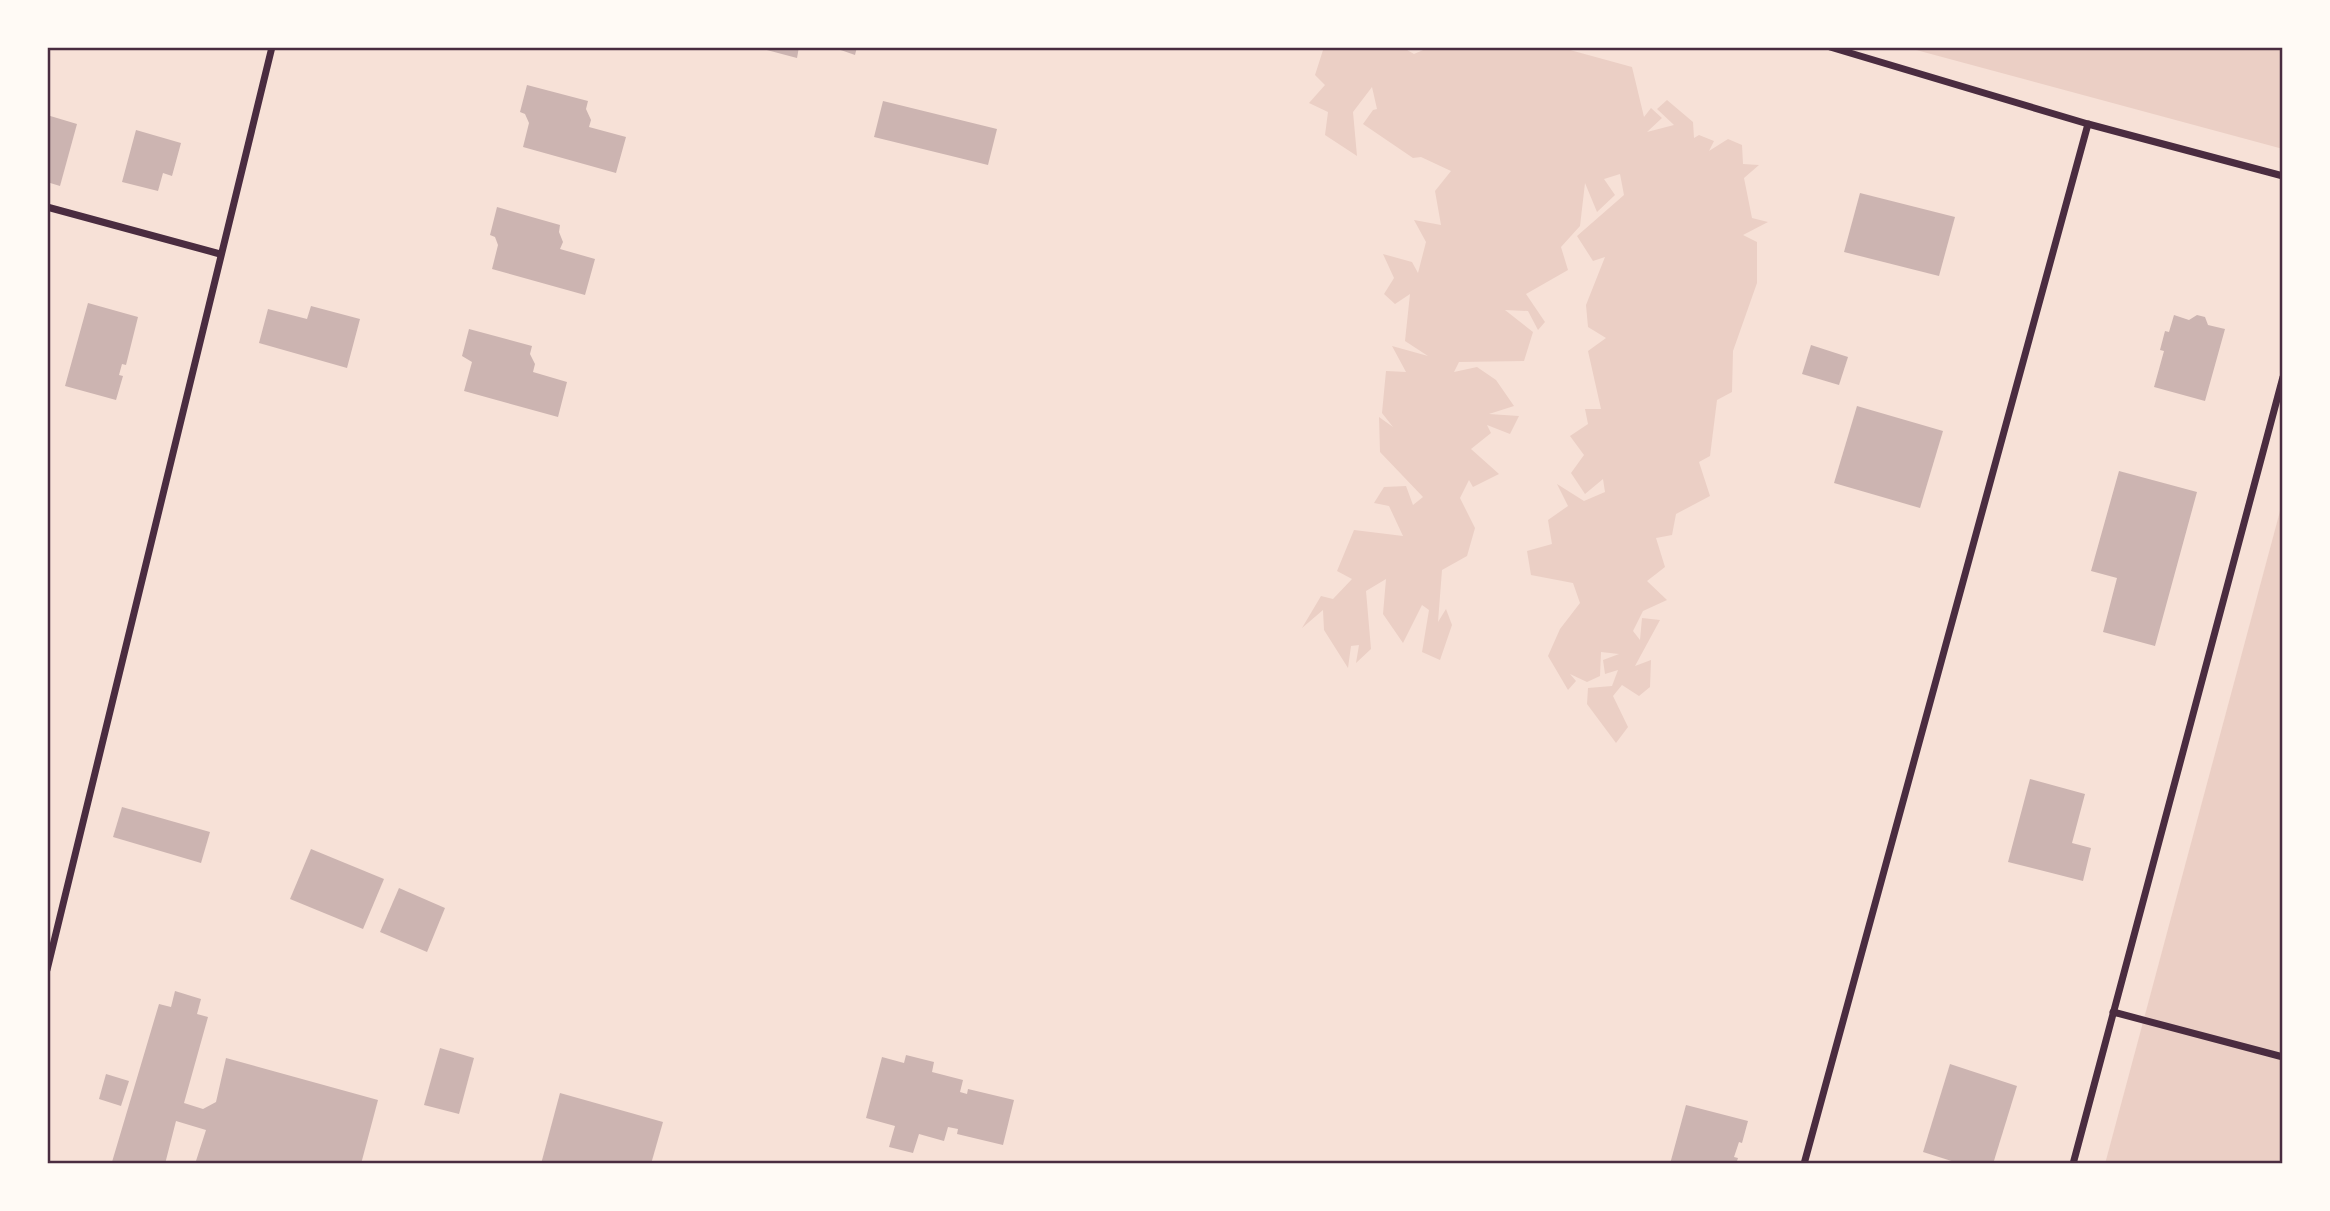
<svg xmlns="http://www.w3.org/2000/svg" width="2330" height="1211" font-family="'Public Sans',sans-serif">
<rect width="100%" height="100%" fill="#f7e1d7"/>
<g fill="#ebcfc5">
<polygon points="1324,47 1402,47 1414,54 1430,47 1559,47 1632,67 1644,117 1651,108 1662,118 1647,132 1674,125 1657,109 1667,100 1693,122 1694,138 1699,135 1714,141 1709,151 1728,139 1742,145 1743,164 1759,165 1744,178 1752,218 1768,222 1743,235 1757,242 1757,283 1733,351 1732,392 1717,400 1710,456 1699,462 1710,496 1676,514 1672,535 1656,538 1665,567 1647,581 1667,600 1643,611 1633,631 1640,640 1642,618 1660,620 1635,666 1651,660 1650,687 1639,696 1622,685 1613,696 1628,727 1616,743 1587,704 1588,688 1612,686 1618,670 1605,674 1603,660 1619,654 1601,652 1600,676 1587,682 1570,674 1576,681 1568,690 1548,656 1560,629 1580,603 1573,583 1531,575 1527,551 1552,544 1548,520 1568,506 1557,484 1584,501 1605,492 1603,479 1585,494 1571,473 1584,455 1570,436 1588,424 1585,409 1601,409 1588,351 1606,338 1588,327 1586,305 1605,257 1593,261 1577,236 1624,195 1620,174 1604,179 1615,195 1597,212 1585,183 1580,226 1561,247 1568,270 1526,294 1545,322 1538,330 1528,311 1505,310 1533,332 1524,361 1459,362 1454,372 1477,367 1496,380 1514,406 1489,414 1519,416 1510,434 1487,425 1491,433 1471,449 1499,474 1473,487 1469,480 1460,498 1475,528 1467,556 1442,570 1438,622 1446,609 1452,625 1440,660 1422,652 1429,610 1422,605 1403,643 1383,614 1386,579 1366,591 1371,649 1356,663 1359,645 1351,646 1348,668 1324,630 1323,610 1302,628 1321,596 1333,599 1352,579 1337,571 1354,530 1403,536 1389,506 1374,503 1384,487 1406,486 1413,505 1423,497 1380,452 1379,417 1393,427 1382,413 1386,371 1406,372 1392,346 1428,356 1405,341 1410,294 1395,304 1384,294 1394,278 1383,254 1412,262 1418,273 1426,242 1414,220 1441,225 1435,191 1451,171 1421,157 1413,158 1363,124 1373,110 1377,109 1372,87 1353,112 1357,156 1325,135 1328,112 1309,103 1325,85 1315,75"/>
<polygon points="1905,47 2283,47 2283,149"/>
<polygon points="2283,500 2283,1164 2105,1164"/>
</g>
<g fill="#ccb4b1">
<polygon points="755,47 799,47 797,58"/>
<polygon points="832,47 857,47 855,55"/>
<polygon points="527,85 588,101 586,109 591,120 589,127 626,137 616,173 523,147 529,123 525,114 520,112"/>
<polygon points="883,101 997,129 988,165 874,137"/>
<polygon points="47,115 77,124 60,186 47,182"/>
<polygon points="136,130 181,143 172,176 163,173 158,191 122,182"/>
<polygon points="1860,193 1955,217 1939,276 1844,252"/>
<polygon points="497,207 560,225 559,232 563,242 560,249 595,259 585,295 492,269 498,245 495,237 490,235"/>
<polygon points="88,303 138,317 126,365 122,364 119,375 123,376 116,400 65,386"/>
<polygon points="311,306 360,319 347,368 259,343 268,309 307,319"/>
<polygon points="2174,315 2189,320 2197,315 2205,317 2208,325 2225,329 2205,401 2154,387 2164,351 2160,350 2165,331 2169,332"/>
<polygon points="469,329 532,346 530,354 535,364 533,372 567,382 558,417 464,391 472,362 462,356"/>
<polygon points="1811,345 1848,357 1839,385 1802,374"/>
<polygon points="1857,406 1943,431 1920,508 1834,483"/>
<polygon points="2119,471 2197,492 2155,646 2103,632 2117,578 2091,571"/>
<polygon points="2030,779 2085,794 2072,843 2091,848 2083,881 2008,862"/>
<polygon points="122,807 210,832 201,863 113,837"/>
<polygon points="311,849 384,879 363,929 290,899"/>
<polygon points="399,888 445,908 427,952 380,932"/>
<polygon points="175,991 201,999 197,1014 208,1017 184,1103 203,1109 216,1102 226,1058 378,1100 361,1164 195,1164 206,1130 176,1121 165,1164 112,1162 159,1004 171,1007"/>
<polygon points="440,1048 474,1058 459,1114 424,1105"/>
<polygon points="906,1055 934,1062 932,1072 963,1080 960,1092 967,1094 968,1089 1014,1100 1003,1145 957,1134 958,1129 948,1127 944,1141 919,1134 913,1153 889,1147 895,1126 866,1118 882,1057 904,1063"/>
<polygon points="1950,1064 2017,1086 1993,1164 1961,1164 1923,1152"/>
<polygon points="106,1074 129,1081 121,1106 99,1099"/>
<polygon points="560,1093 663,1122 651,1164 541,1164"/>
<polygon points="1686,1105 1748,1121 1742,1143 1739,1142 1734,1157 1738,1158 1736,1164 1670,1164"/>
</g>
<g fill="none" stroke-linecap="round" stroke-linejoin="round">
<g stroke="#4a2c40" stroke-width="7">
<polyline points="1830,47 2088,124 2283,176"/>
<polyline points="47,207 220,254"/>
<polyline points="47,970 272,47"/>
<polyline points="2113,1012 2283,1057"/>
<polyline points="1804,1164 2088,124"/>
<polyline points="2073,1164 2283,377"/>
</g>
</g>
<rect width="2330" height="1211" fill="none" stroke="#fffaf5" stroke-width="98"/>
<rect x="49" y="49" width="2232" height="1113" fill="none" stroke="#4a2c40" stroke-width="2.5"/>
</svg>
